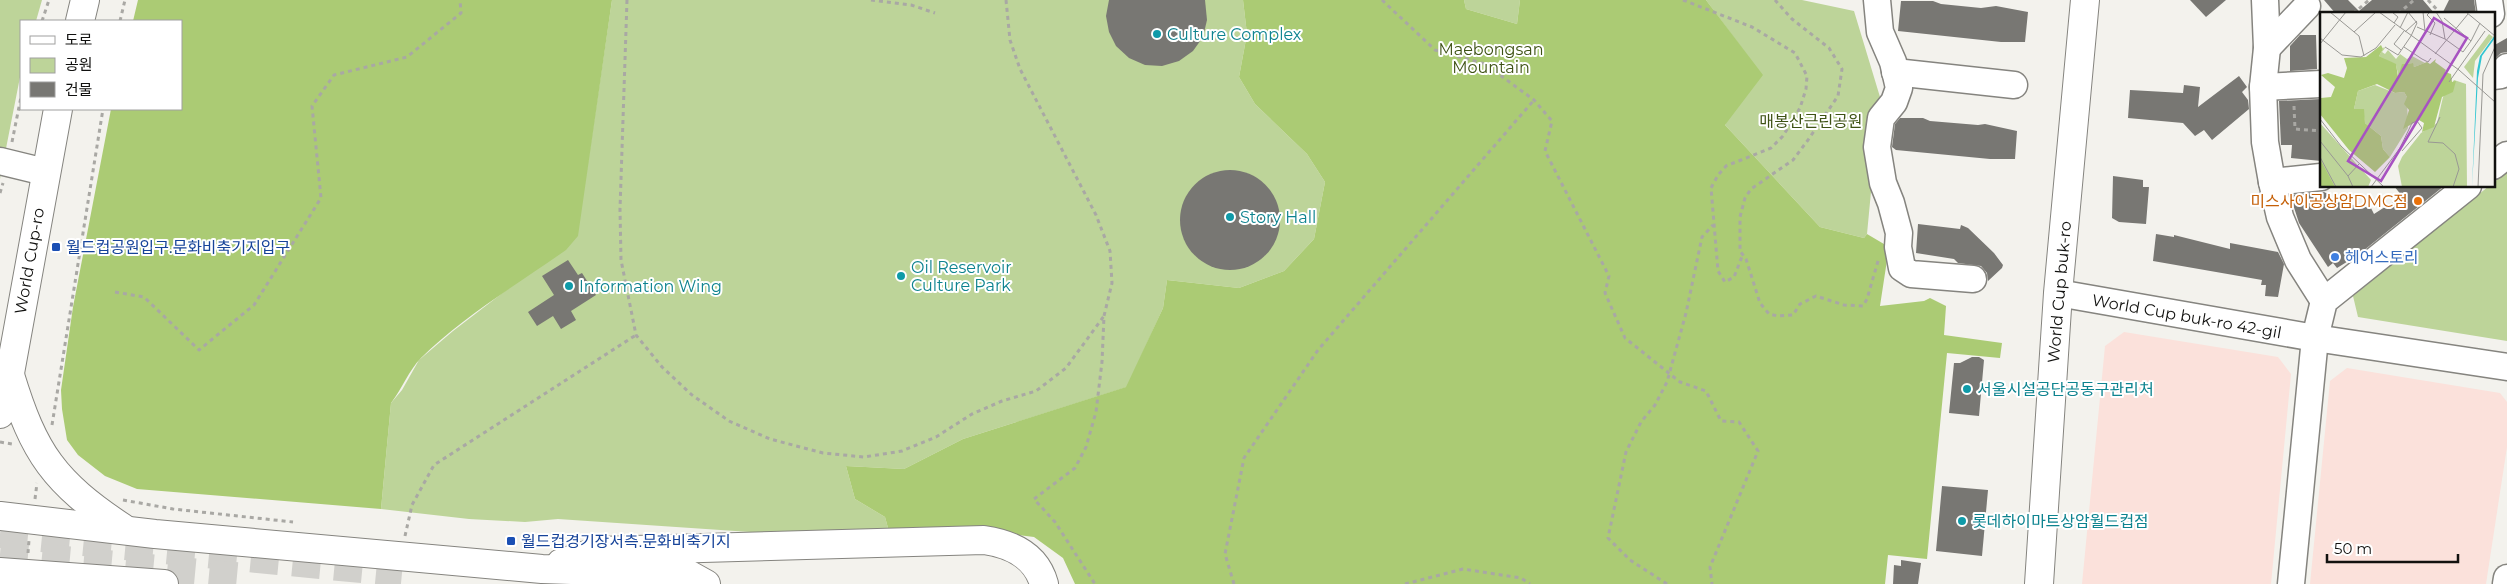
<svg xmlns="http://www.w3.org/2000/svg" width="2507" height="584" font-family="Montserrat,'Noto Sans KR',sans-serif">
<rect width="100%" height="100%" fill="#f3f2ed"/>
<g fill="#fbe1db">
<polygon points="2124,332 2278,357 2291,374 2271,584 2082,584 2105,346"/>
<polygon points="2347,368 2500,393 2507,402 2507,447 2486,584 2310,584 2330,381"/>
</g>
<g fill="#bdd499">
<polygon points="0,0 42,0 36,21 21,21 21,72 0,179"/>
<polygon points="612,0 1243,0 1247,34 1239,77 1255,104 1307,154 1325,182 1314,239 1284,271 1239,288 1167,280 1163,308 1127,387 963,439 904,469 846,466 855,499 885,517 891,539 750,543 750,532 558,519 525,522 469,519 381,509 391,403 402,390 419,360 453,331 577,236"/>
<polygon points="1464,0 1520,0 1517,24 1466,9"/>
<polygon points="1706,0 1802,0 1854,11 1880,97 1867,234 1864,238 1820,227 1725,125 1753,63"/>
<polygon points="2507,172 2507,341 2358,317 2353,296 2489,186 2493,186 2493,183"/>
</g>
<g fill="#abcb74">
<path d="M138 0H612L578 236 566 250C519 283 461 318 421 358 409 370 402 389 391 403L381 509 137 489 105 476 78 455 67 440 62 409 61 390 73 307 111 109H181V21H133Z"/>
<polygon points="1243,0 1464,0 1466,9 1517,24 1520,0 1706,0 1763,75 1725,125 1820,227 1864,238 1867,234 1889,247 1880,306 1924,301 1930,298 1946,306 1944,335 2002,343 2000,358 1947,353 1927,559 1888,555 1885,584 1075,584 1063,558 1034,537 1011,534 891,539 885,517 855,499 846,466 904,469 963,439 1126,387 1163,308 1167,280 1239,288 1284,271 1314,239 1325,182 1307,154 1255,104 1239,77 1247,34"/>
</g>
<g fill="#787773">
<polygon points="1109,0 1205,0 1207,20 1203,37 1193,51 1179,61 1162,66 1145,65 1129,58 1116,46 1109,32 1106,16"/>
<polygon points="2190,0 2226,0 2206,17"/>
<polygon points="2324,0 2348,0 2359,11 2372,0 2423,0 2435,14 2336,14"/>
<polygon points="2449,0 2474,0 2476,14 2442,14"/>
<polygon points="1901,1 1933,1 1941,4 1981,8 1996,6 2028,12 2025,42 2001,42 1898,31"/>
<polygon points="2300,35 2316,35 2317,69 2290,71 2290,46"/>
<polygon points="2507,38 2507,52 2501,53 2493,60 2493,46"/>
<polygon points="2239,76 2247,87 2242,92 2248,100 2249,109 2212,140 2204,130 2195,136 2183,123 2128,118 2130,90 2183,93 2184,85 2200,87 2198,107"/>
<polygon points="2321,99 2321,161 2291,158 2292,145 2281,145 2279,101"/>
<polygon points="1900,118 1923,118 1930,121 1978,125 1985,124 2017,131 2015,159 1990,159 1896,150 1892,147 1895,124"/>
<circle cx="1230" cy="220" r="50"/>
<polygon points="2113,176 2143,180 2143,187 2149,187 2146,224 2119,222 2112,218"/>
<polygon points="2394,186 2444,186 2358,255 2337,268 2333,263 2328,267 2299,223 2290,195 2324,192 2330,195 2331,201 2371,208 2374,214 2402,196"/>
<polygon points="1918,224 1960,229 1961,225 1968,228 1994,253 2003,265 2002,268 1988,281 1987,273 1981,266 1958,263 1954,259 1916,253"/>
<polygon points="2156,234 2174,237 2174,235 2230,249 2230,243 2278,252 2284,264 2278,297 2265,296 2266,285 2261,285 2262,280 2153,261"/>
<polygon points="568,260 578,275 582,273 596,295 571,311 576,320 561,329 553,316 537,326 528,312 554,295 542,276"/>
<polygon points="1972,357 1979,357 1984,360 1979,416 1949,413 1954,363 1960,363"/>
<polygon points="1942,486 1988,490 1982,556 1936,551"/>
<polygon points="1901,560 1921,563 1918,584 1893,584 1894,565 1901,566"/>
</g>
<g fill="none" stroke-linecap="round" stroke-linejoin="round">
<g stroke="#d1d0cc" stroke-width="28" stroke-dasharray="28 14" stroke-linecap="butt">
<polyline points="0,534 402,573"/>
<polyline points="0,554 245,577"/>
</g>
<g stroke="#85847f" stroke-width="29">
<g id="minor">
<polyline points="1877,0 1880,32 1893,62 1899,88 1894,102 1881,118 1877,147 1883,183 1891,203 1899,233 1898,247 1902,268 1911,274 1973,279"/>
<polyline points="2265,0 2267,48 2263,87 2265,142 2272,182 2280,217 2298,260 2324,301"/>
<polyline points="2489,0 2491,14"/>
<polyline points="2267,48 2307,6"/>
<polyline points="1895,72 2014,85"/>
<polyline points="2493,76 2501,75 2507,67"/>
<polyline points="2263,87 2321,84"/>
<polyline points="0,161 45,172"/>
<polyline points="2493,166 2507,155"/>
<polyline points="2272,182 2321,177"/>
<polyline points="2058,293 2315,338 2507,367"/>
<polyline points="2291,584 2315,338 2324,301 2468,186"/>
<polyline points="2506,584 2507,578"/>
</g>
</g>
<g stroke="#85847f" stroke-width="30">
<g id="major">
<polyline points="80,21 85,0"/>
<path d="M10 375C34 454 54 482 123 528"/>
<polyline points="0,414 10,373 58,109"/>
<polyline points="0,516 155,534 542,569 688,574 706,584"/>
<path d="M561 563 599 551 984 540C1011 544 1036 555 1044 584"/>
<polyline points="0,572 164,584"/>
<polyline points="2039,584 2058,293 2085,0"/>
</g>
</g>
<g stroke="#a9a8a4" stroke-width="3" stroke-dasharray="4 4" stroke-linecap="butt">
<polyline points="627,0 620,209 621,260 636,335 662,367 692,395 729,421 770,439 823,453 864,457 902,451 936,437 972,414 1002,401 1036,391 1066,368 1104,316"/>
<polyline points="871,0 911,5 935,13"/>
<polyline points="1006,0 1010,40 1020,69 1096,215 1110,251 1112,283 1104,316 1102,362 1096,412 1086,447 1075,468 1034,499 1055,522 1095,584"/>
<polyline points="1382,0 1435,50 1485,64 1534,100 1552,121 1545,151 1609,276 1605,293 1625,338 1680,382 1706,391 1721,421 1739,422 1758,451 1710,567 1712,584"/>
<polyline points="1683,0 1752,27 1795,53 1807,76 1806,89 1800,108 1783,136 1771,148 1726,166 1718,175 1711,188 1718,271 1725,282 1734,277 1743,254"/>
<polyline points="1775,0 1792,19 1829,48 1842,69 1838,96 1808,140 1793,160 1751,189 1745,198 1740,217 1740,251 1746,259 1760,303 1769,314 1778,316 1793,315 1800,304 1816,296 1844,305 1863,306 1867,299 1878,261"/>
<polyline points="2428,0 2441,14"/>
<polyline points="2353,14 2369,0"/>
<polyline points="2398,14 2414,0"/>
<polyline points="42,21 49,0"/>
<polyline points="120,21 125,0"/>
<polyline points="2294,106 2295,129 2321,131"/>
<polyline points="12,142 21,97"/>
<polyline points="0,193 3,183"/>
<polyline points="115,292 144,297 199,350 254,305 321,198 312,106 334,75 407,57 461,13 460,0"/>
<polyline points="52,425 103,109"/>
<polyline points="0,442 12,444"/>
<polyline points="35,499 37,483"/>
<polyline points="123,500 173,509 293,522"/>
<polyline points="405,536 412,505 434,465 636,335"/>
<polyline points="28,553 29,540"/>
<polyline points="1234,584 1225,554 1244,458 1318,350 1534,100"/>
<polyline points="1405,584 1463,569 1521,578 1530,584"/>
<polyline points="1667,584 1630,560 1608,538 1626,452 1641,422 1655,405 1667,382 1686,313 1702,237 1713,225"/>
</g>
<use href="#minor" stroke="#fff" stroke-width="26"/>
<use href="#major" stroke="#fff" stroke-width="28"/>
</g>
<g fill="#0f9aa8" stroke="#fff" stroke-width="2">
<circle cx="1157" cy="34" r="5"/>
<circle cx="1230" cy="217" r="5"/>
<circle cx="901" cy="276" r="5"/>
<circle cx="569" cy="286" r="5"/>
<circle cx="1967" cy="389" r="5"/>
<circle cx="1962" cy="521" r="5"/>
</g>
<circle fill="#e8710a" stroke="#fff" stroke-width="2" cx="2418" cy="201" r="5"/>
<g fill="#1a4fb4" stroke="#fff" stroke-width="2">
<rect x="51" y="242" width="10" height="10" rx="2.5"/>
<rect x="506" y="536" width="10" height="10" rx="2.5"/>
</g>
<circle fill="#3f7fe0" stroke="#fff" stroke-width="2" cx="2335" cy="257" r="5"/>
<g text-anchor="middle" stroke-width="4" stroke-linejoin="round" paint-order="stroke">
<g font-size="16" fill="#0d838f" stroke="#fff" text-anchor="start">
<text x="1167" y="40">Culture Complex</text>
<text x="1240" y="223">Story Hall</text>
<text x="911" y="273">Oil Reservoir<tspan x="911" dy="18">Culture Park</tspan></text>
<text x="579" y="292">Information Wing</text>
<text x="1977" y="395">서울시설공단공동구관리처</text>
<text x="1972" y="527">롯데하이마트상암월드컵점</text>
</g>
<g font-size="16" fill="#3e5214" stroke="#fff">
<text x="1491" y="55">Maebongsan<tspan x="1491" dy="18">Mountain</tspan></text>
<text x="1811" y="127">매봉산근린공원</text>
</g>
<g font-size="16" fill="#c56008" stroke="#fff" text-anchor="end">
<text x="2408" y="207">미스사이공상암DMC점</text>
</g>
<g font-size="16" fill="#164399" stroke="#fff" text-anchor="start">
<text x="66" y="253">월드컵공원입구.문화비축기지입구</text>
<text x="521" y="547">월드컵경기장서측.문화비축기지</text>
</g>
<g font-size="16" fill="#366cbe" stroke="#fff" text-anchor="start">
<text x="2345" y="263">헤어스토리</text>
</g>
<g font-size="16" fill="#11110f" stroke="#fff">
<text transform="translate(29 261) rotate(-80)" y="6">World Cup-ro</text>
<text transform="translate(2059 292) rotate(-85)" y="6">World Cup buk-ro</text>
<text transform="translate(2187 316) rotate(10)" y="6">World Cup buk-ro 42-gil</text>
</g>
</g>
<g transform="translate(2320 12)">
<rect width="175" height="175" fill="#f3f2ed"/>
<path d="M169 22 173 25 155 49 153 66 144 55ZM64 35 65 36 62 40 65 42 68 38 76 47 80 42 87 47 92 44 105 51 94 55 92 51 83 52 79 66 76 53 59 44ZM134 68 146 72 147 175H82L78 154 82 145 101 121 117 111 123 85ZM55 73 75 81 84 80 87 85 88 116 70 145 63 137 61 124 45 111 43 98 34 97 38 79ZM0 111 51 168 48 175H0Z" fill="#bdd499"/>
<path d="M61 33 63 37 59 44 76 52 78 65 82 52 93 51 94 55 107 50 110 52 116 47 115 50 126 58 125 60 131 62 132 70 136 69 133 80 122 85 114 115 102 120 104 111 99 108 83 117 89 98 84 92 87 85 84 80 75 81 57 72 38 79 34 97H44L45 111 61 124 63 137 70 145 55 160 29 138 0 102 1 86 11 85 15 75 1 63 8 61 24 66 27 56 24 46 46 45ZM0 147 15 175H0Z" fill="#abcb74"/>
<path d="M175 23V26L162 44 158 66 152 175 157 59 160 44Z" fill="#30c5d1"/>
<path fill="none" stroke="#999894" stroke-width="1" d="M10 0 39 24 44 44M59 0 139 58 175 90M72 0 78 5 74 11M103 0 105 19M110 0 107 3 115 11 110 23M116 0 122 9 125 27 143 40 151 29 124 6M146 0 175 24M97 15 125 27M80 16 88 0M34 20 56 0M85 20 97 9M0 26 22 43 41 45 56 36 75 13M151 29 160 11M0 32 26 0M65 35 78 43 91 24 97 11 88 0M84 35 102 47 108 50 111 46M81 38 74 32 84 19M115 42 148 2M129 70 165 19M120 105 108 130 123 131 135 142 139 157 133 175M0 107 21 134 64 175M0 129 28 164 33 175M79 138 92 111 97 109 102 116 82 139M0 145 16 175M28 164 39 152M51 175 80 136M158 175 163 62 175 35"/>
<path fill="#a752c1" fill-opacity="0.15" stroke="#a752c1" stroke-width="2.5" d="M114 6 147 26 61 169 28 149Z"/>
<rect width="175" height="175" fill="none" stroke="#11110f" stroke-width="2.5"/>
</g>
<rect x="20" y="20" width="162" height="90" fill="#ffffff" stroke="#a0a09f"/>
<rect x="30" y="36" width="25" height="8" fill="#ffffff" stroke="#a0a09f"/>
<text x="65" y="45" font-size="15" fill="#11110f">도로</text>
<rect x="30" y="58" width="25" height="15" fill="#bdd499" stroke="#a0a09f"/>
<text x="65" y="70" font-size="15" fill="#11110f">공원</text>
<rect x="30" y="82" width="25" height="15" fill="#787773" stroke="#a0a09f"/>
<text x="65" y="95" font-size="15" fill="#11110f">건물</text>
<path d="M2327 554v8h131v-8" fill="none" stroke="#11110f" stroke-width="2.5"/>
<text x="2334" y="554" font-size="15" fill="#11110f" stroke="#ffffff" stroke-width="4" paint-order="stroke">50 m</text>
</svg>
